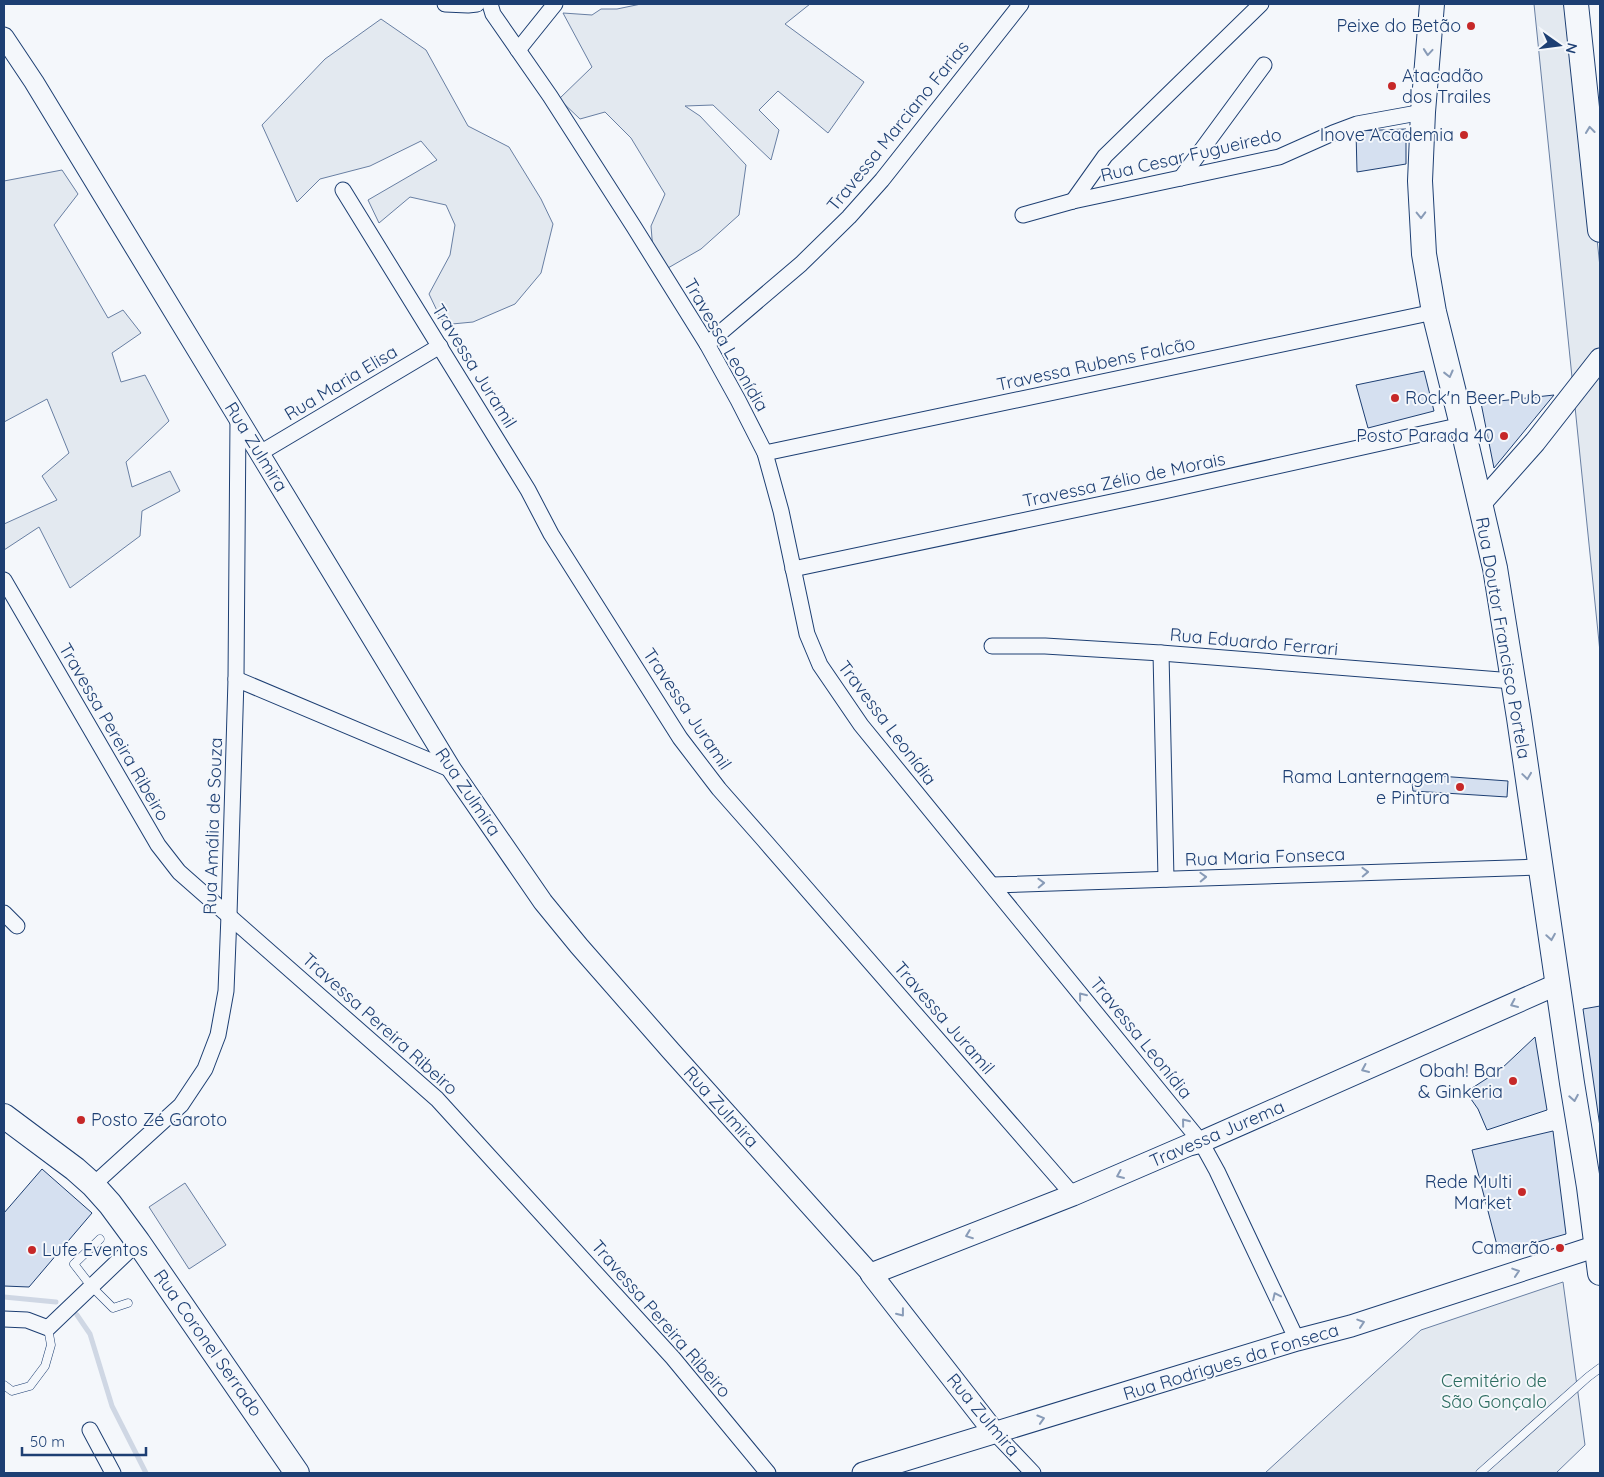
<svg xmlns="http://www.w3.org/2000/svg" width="1604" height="1477" font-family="Quicksand,sans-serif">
<rect width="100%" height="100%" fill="#f4f7fb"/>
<g fill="#e3e9f0" stroke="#687fa3">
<polygon points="641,4 810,4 785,24 864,82 828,133 778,91 759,110 779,130 771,160 713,105 685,106 700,116 746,165 739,215 701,249 668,268 653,251 651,226 665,194 631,138 605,112 580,119 559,99 592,67 563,13 592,15 601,9 617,9"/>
<polygon points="1534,4 1572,4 1600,267 1600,652"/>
<polygon points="381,19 426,50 468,126 509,147 541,199 553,224 541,273 515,304 473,322 452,324 441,319 429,294 450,255 455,225 446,205 410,197 379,223 368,200 437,160 421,141 370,166 320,179 297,202 262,125 325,59"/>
<polygon points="62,170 78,194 54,225 108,318 123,310 141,333 112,353 121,382 145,375 169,421 126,462 132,487 170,471 180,491 142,511 140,536 70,588 39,527 4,550 4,524 57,500 42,476 69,453 47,399 4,422 4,181"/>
<polygon points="1563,1282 1585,1445 1556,1473 1265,1473 1421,1330"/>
</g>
<polygon fill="#e3e8f0" stroke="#687fa3" points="185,1183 226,1245 189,1269 149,1207"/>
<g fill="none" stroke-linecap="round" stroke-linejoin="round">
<g stroke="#cfd7e4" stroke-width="5">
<polyline points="4,1297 56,1302"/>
<polyline points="77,1315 90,1334 112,1406 146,1473"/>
</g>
</g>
<g fill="#d5e0f0" stroke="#1d3f73">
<polygon points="1406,129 1406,164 1357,172 1356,131"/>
<polygon points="1424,371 1434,411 1368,428 1356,385"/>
<polygon points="1554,395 1494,468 1481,403"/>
<polygon points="1411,774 1508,781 1507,797 1413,791"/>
<polygon points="1600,1006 1600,1127 1583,1009"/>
<polygon points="1535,1037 1547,1110 1487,1130 1478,1109 1466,1092 1500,1070"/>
<polygon points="1553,1131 1566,1234 1499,1253 1472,1150"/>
<polygon points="42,1169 92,1213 29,1287 4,1286 4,1213"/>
</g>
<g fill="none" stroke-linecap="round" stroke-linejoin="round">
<g stroke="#1d3f73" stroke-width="9">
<g id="service">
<polyline points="100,1239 74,1264 91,1286 113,1308 128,1303"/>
<polyline points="4,1385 12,1391 30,1386 45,1366 51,1345 48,1328"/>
<polyline points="1480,1473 1588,1377 1600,1368"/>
</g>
</g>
<g stroke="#1d3f73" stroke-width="17">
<g id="minor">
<polyline points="445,4 468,5 477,4"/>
<polyline points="490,4 493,14 550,96 634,227 707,344 738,400 765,453 781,511 807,634 820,665 861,725 1201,1142 1217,1171 1297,1340"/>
<polyline points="518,50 555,4"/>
<polyline points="1181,178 1264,65"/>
<polyline points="343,190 528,490 551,534 680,738 719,789 764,840 1073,1195"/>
<polyline points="1073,201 1105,156 1261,4"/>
<polyline points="1023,215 1073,201 1279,157 1333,133 1357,124 1423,112"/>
<polyline points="707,344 801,264 849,217 882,180 1021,4"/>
<polyline points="260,453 440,346"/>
<polyline points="765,453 1434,312"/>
<polyline points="793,569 1164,491 1462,425"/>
<polyline points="4,580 158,845 179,872 437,1099 673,1358 768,1473"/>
<polyline points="992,646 1045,646 1161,653 1513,681"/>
<polyline points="1161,653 1166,879"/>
<polyline points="236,679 452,770"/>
<polyline points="992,885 1539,867"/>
<polyline points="4,913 17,926"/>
<polyline points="93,1185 181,1105 205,1069 218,1035 226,991 229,915 236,679 238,419"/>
<polyline points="4,1319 27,1320 48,1328 138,1242"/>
<polyline points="90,1430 113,1473"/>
<polyline points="994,1432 1033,1473"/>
</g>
</g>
<g stroke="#1d3f73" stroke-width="21">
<polyline id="tertiary" points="4,37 34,82 452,770 543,902 579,946 671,1051 871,1274"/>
</g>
<g stroke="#1d3f73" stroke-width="23">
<g id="secondary">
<polyline points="1480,504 1535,442 1600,359"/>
<polyline points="994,1432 871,1274 1073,1195 1189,1145 1201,1142 1558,984"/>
<polyline points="863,1473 1297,1340 1351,1326 1597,1246"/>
</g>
</g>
<g stroke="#1d3f73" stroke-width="26">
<g id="primary">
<polyline points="1432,4 1423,112 1420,181 1424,254 1434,312 1462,425 1495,568 1519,718 1572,1083 1589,1187 1600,1273"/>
<polyline points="1576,4 1600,230"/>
<polyline points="4,1116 75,1169 93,1185 110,1204 138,1242 297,1473"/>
</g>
</g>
<use href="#service" stroke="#f4f7fb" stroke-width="8"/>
<use href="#minor" stroke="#f4f7fb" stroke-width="15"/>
<use href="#tertiary" stroke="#f4f7fb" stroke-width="19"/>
<use href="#secondary" stroke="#f4f7fb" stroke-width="21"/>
<use href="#primary" stroke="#f4f7fb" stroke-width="24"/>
</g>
<defs><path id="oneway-chevron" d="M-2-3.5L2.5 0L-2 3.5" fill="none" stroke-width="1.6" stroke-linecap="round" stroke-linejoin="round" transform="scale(1.25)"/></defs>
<g stroke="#889bb7">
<use href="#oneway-chevron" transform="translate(1428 52) rotate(95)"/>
<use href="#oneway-chevron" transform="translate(1590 130) rotate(-96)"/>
<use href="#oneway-chevron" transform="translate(1421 215) rotate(89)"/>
<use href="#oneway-chevron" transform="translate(1449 374) rotate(76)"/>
<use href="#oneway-chevron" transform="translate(1527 776) rotate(82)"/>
<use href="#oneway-chevron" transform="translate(1365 872) rotate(-2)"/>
<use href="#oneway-chevron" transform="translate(1203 877) rotate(-2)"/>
<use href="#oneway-chevron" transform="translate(1041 883) rotate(-2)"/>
<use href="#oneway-chevron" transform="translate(1551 937) rotate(81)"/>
<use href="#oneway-chevron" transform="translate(1082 996) rotate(-129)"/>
<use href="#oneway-chevron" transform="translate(1514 1004) rotate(156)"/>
<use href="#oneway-chevron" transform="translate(1365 1069) rotate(156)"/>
<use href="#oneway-chevron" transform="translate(1574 1098) rotate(80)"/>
<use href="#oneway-chevron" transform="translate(1185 1122) rotate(-129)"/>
<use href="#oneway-chevron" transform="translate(1120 1175) rotate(157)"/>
<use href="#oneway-chevron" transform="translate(969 1235) rotate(159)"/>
<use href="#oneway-chevron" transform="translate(1516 1272) rotate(-18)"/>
<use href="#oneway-chevron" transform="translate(1276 1296) rotate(-115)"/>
<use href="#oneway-chevron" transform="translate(901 1313) rotate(52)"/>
<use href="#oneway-chevron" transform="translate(1361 1323) rotate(-18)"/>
<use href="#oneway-chevron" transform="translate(1041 1419) rotate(-17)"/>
</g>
<g fill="#c62828" stroke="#f4f7fb" stroke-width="2">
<circle cx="1471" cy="26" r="5"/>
<circle cx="1392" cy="86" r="5"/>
<circle cx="1464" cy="135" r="5"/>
<circle cx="1395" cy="398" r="5"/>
<circle cx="1504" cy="436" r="5"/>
<circle cx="1460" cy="787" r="5"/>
<circle cx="1513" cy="1081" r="5"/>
<circle cx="81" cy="1120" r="5"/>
<circle cx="1522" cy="1192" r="5"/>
<circle cx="1560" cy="1248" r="5"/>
<circle cx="32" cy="1250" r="5"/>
</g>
<g text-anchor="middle" stroke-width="4" stroke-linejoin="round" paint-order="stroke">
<g font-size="18" fill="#1d3f73" stroke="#f4f7fb" text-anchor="end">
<text x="1461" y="32">Peixe do Betão</text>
<text x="1402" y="82" text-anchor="start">Atacadão<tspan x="1402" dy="21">dos Trailes</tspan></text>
<text x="1454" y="141">Inove Academia</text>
<text x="1405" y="404" text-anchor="start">Rock'n Beer Pub</text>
<text x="1494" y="442">Posto Parada 40</text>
<text x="1450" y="783">Rama Lanternagem<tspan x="1450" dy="21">e Pintura</tspan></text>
<text x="1503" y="1077">Obah! Bar<tspan x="1503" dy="21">&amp; Ginkeria</tspan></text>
<text x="91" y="1126" text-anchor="start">Posto Zé Garoto</text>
<text x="1512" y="1188">Rede Multi<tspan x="1512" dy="21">Market</tspan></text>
<text x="1550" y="1254">Camarão</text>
<text x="42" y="1256" text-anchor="start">Lufe Eventos</text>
</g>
<g font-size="18" fill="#1d3f73" stroke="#f4f7fb">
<text transform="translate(898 126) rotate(-51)" y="6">Travessa Marciano Farias</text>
<text transform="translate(1191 155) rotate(-13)" y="6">Rua Cesar Fugueiredo</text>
<text transform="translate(726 345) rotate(60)" y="6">Travessa Leonídia</text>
<text transform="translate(1096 364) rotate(-12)" y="6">Travessa Rubens Falcão</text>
<text transform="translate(474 366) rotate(58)" y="6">Travessa Juramil</text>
<text transform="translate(341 383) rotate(-31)" y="6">Rua Maria Elisa</text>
<text transform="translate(256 447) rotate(58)" y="6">Rua Zulmira</text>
<text transform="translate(1124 480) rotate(-12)" y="6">Travessa Zélio de Morais</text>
<text transform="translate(1503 638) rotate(80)" y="6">Rua Doutor Francisco Portela</text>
<text transform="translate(1254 642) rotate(5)" y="6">Rua Eduardo Ferrari</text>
<text transform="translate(687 709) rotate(56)" y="6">Travessa Juramil</text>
<text transform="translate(887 723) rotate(53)" y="6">Travessa Leonídia</text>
<text transform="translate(114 732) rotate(60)" y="6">Travessa Pereira Ribeiro</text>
<text transform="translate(468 792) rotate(56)" y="6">Rua Zulmira</text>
<text transform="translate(213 826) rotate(-88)" y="6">Rua Amália de Souza</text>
<text transform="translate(1265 857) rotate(-2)" y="6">Rua Maria Fonseca</text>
<text transform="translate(944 1018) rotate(49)" y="6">Travessa Juramil</text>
<text transform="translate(380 1024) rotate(42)" y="6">Travessa Pereira Ribeiro</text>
<text transform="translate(1141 1038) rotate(51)" y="6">Travessa Leonídia</text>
<text transform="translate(721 1107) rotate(48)" y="6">Rua Zulmira</text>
<text transform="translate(1217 1134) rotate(-23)" y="6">Travessa Jurema</text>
<text transform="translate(661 1319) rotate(49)" y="6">Travessa Pereira Ribeiro</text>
<text transform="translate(208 1343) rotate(55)" y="6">Rua Coronel Serrado</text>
<text transform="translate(1231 1362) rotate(-17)" y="6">Rua Rodrigues da Fonseca</text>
<text transform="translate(983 1415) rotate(50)" y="6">Rua Zulmira</text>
</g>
<g font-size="18" fill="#2c6c60" stroke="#f4f7fb">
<text x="1494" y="1387">Cemitério de<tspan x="1494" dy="21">São Gonçalo</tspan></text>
</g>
</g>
<rect width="1604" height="1477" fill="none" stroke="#1d3f73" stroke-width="10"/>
<g transform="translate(1559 45) rotate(104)" stroke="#f4f7fb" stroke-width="4" paint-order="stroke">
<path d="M0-4L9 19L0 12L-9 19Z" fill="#1d3f73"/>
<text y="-8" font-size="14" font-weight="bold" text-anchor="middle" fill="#1d3f73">N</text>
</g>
<path d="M22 1447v8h124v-8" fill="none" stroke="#1d3f73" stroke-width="2.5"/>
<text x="30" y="1447" font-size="15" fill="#1d3f73" stroke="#f4f7fb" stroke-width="4" paint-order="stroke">50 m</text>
</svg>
